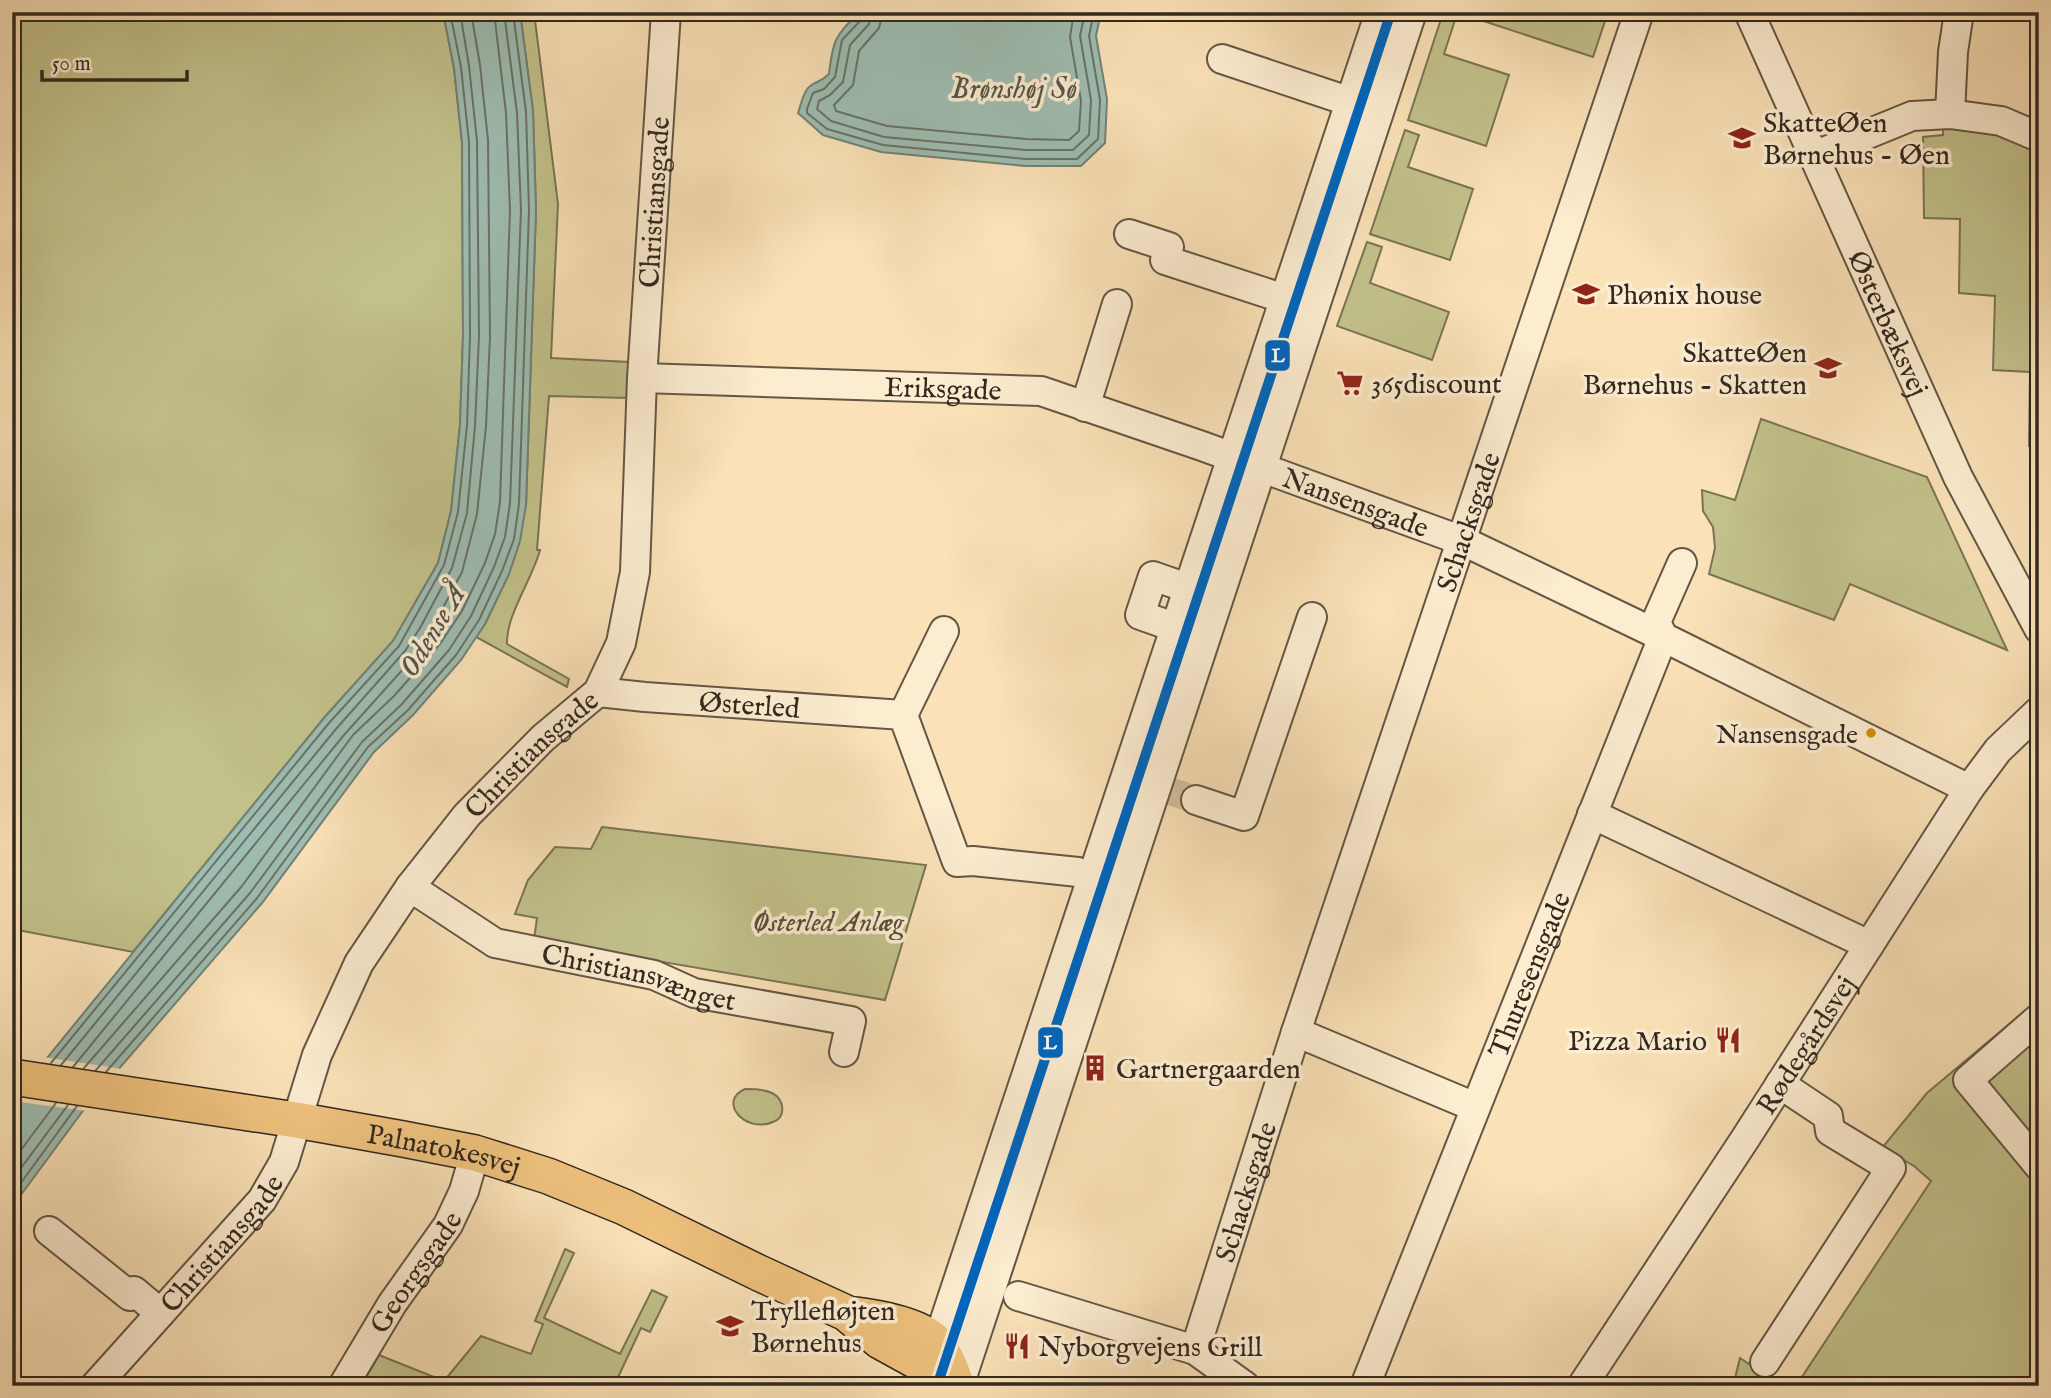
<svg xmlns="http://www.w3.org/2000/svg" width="2051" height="1398" font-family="'IM FELL English',serif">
<rect width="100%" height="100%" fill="#fae1b7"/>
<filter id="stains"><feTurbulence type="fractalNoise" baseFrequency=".00286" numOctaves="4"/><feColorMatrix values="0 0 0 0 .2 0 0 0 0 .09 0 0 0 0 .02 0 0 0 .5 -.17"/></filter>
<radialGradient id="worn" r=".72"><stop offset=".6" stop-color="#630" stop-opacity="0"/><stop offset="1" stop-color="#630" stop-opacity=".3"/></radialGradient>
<g fill="#c2c18b" stroke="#7a7455" stroke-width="2">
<polygon points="12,12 443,12 454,68 462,142 463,336 460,425 451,511 438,563 393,641 324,718 133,952 12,929"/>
<path d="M520 12H534L558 204 551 358 629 362 628 398 549 396 537 550H540C532 580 506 615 507 644L569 679 567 687 476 637 485 624 508 576 526 505 536 210 533 111Z"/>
<polygon points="1456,12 1608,12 1593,57"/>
<polygon points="1442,16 1455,20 1444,54 1509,75 1486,146 1408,120"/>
<polygon points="1962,127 1997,135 2039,152 2039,447 2029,446 2030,372 1993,370 1995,296 1959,293 1960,219 1924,218 1923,137 1943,135 1943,128"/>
<polygon points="1405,130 1419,135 1408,167 1473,189 1450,260 1370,234"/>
<polygon points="1367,242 1382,247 1370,283 1449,312 1432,360 1337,326"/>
<polygon points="1761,419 1927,477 2007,650 1850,584 1834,620 1709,574 1715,548 1713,527 1703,511 1702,490 1735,500"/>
<polygon points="1225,497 1245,504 972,1325 954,1313"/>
<polygon points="602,827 926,865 885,1000 534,940 537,918 515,914 528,880 555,847 591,849"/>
<polygon points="2039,999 2039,1386 1796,1386 1931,1181 1914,1166 1882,1148 1927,1093"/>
<path d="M745 1089C754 1089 764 1089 772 1093 784 1099 787 1117 773 1122 745 1134 717 1101 745 1089Z"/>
<polygon points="565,1249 574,1253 544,1318 620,1354 652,1290 667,1297 650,1332 641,1328 614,1386 361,1386 379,1355 444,1381 481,1336 531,1354 543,1324 535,1321"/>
<polygon points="1740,1358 1782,1386 1733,1386"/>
</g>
<g fill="#9ebdb2" stroke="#738177" stroke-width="2">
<polygon points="443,12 520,12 533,111 536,210 526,505 520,541 509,574 485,624 461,660 413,715 374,752 262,903 85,1108 12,1207 12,1101 324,718 393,641 438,563 451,511 460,425 463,336 462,142 454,68"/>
<path d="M859 12H1101L1096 36 1107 99 1105 143 1081 166H1025L881 152 823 135 798 113C801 105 803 91 810 86 817 81 821 82 829 74 833 39 835 37 859 12Z"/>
</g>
<polygon fill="#fae1b7" points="43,1057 123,1069 87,1111 12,1101 12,1096"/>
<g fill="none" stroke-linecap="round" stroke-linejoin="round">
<g stroke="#687268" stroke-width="2">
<polyline points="864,12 862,19 842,40 835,77 824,89 813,93 807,109 807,113 827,129 883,145 1025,159 1077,159 1098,139 1100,100 1089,36 1094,12"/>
<polyline points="873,12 869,24 850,45 843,82 830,95 819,101 817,109 831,121 884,137 1026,150 1073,150 1089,135 1091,100 1080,36 1085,12"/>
<polyline points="883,12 879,28 859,51 853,85 834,105 836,111 887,126 1026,139 1069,140 1079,131 1081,101 1070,37 1074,12"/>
<polyline points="51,1063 329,723 399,646 444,565 458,512 467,425 470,336 469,142 461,67 450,12"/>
<polyline points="61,1065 336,729 405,651 420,628 452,568 467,513 475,426 479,336 477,141 469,66 460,12"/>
<polyline points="73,1067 344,735 413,658 429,634 462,572 477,514 486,426 490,337 488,140 480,65 471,12"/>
<polyline points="84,1068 242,886 353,735 394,696 440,644 462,611 485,563 495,534 500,502 510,210 506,113 494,12"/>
<polyline points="96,1070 250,893 362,742 402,704 449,650 471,616 494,567 505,537 510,503 521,210 517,113 504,12"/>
<polyline points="106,1072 257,898 368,747 408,710 456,655 479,620 502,571 514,539 519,504 529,210 526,112 513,12"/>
<polyline points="12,1162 56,1103"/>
<polyline points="12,1180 68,1105"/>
<polyline points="12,1195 77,1106"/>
</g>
<polyline stroke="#d2bc99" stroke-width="28" stroke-dasharray="28 14" stroke-linecap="butt" points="1167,790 1196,800"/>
<g stroke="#645645" stroke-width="32">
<g id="minor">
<path id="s1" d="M1749 12 1958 477 2039 629"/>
<polyline points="1222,59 1351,102"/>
<polyline points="1950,114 1953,52 1959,12"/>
<polyline points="1814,156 1912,116 1950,114 2001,121 2039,137"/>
<polyline points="1129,234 1169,247 1165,260 1285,299"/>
<path id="s2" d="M642 378 1041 391 1202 446 1463 541 1663 637 1969 789"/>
<polyline points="1085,407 1117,304"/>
<polyline points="1177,628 1140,615 1153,576 1190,589"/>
<path id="s3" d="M598 692 645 697 903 715 957 862 973 861 1078 872 1094 877"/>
<polyline points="903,715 944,631"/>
<polyline points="1196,800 1244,816 1312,617"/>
<polyline points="1592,814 1869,945"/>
<path id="s4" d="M410 887 495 943 654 975 694 993 851 1021 844 1052"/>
<polyline points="2039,1018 1968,1080 2039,1166"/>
<polyline points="1296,1032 1475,1107"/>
<polyline points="49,1231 130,1296 134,1291 160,1313"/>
<polyline points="1018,1296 1195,1350 1245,1386"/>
<path id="s5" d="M1195 1350 1296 1032 1639 12"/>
<polyline points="1765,1362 1891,1168 1830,1131 1828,1116 1780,1084"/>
<path id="s6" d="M95 1386 262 1200 284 1162 317 1055 359 963 410 887 467 815 543 738 598 692 621 643 635 572 642 378 666 12"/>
<path id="s7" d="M343 1386 392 1304 448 1225 464 1191 475 1153"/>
<polyline points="923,1386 1380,12"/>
<polyline points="959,1386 1412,12"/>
<path id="s8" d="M1365 1386 1663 637 1656 622 1682 563"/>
<path id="s9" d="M1582 1386 1745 1139 1969 789 1998 750 2039 711"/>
</g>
</g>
<g stroke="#32281f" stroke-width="38">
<g id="major">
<path id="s10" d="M12 1077 296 1120 403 1139 475 1153 548 1176 624 1207 759 1273 846 1313 880 1341 929 1368 955 1386"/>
<path d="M856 1315C879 1318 925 1326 938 1345 947 1357 952 1373 957 1386"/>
</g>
</g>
<use href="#minor" stroke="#fcecd0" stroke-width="28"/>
<use href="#major" stroke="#edc07c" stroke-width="35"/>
<g stroke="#fcecd0" stroke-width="16">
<polyline id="tram-1" points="937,1386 1391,12"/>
</g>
<use href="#tram-1" stroke="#0065bd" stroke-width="10"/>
</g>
<defs>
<g id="school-bare" transform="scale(2.1)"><path d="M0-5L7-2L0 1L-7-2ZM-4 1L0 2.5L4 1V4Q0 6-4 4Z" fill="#8f2418" stroke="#fcecd0" stroke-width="2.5" paint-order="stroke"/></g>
<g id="university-bare" transform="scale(2.1)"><path d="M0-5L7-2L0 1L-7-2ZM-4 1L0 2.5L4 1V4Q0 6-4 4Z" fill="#8f2418" stroke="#fcecd0" stroke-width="2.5" paint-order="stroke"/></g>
<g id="supermarket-bare" transform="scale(2.1)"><path d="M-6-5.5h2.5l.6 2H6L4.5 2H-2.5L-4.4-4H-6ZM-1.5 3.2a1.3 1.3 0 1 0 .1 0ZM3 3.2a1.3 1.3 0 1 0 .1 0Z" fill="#8f2418" stroke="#fcecd0" stroke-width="2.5" paint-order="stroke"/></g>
<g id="restaurant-bare" transform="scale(2.1)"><path d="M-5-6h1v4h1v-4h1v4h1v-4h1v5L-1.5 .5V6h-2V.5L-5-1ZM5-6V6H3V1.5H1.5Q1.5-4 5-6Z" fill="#8f2418" stroke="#fcecd0" stroke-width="2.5" paint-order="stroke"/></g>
<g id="building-bare" transform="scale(2.1)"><path d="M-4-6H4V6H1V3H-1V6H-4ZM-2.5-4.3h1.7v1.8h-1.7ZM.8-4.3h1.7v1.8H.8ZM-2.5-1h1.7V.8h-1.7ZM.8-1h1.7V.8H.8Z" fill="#8f2418" stroke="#fcecd0" stroke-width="2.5" paint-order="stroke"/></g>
</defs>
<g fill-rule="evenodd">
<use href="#school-bare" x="1742" y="138"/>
<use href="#university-bare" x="1586" y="294"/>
<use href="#school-bare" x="1828" y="368"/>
<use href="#supermarket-bare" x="1350" y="383"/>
<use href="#restaurant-bare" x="1728" y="1040"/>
<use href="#building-bare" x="1095" y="1068"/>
<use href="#school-bare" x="730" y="1326"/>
<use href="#restaurant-bare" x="1017" y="1346"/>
</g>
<circle fill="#d08d06" stroke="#fcecd0" stroke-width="2.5" cx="1871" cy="733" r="6"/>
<g text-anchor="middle" stroke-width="7" stroke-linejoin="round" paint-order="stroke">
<g font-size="26" fill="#32281f" stroke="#fcecd0" text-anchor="end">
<text x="1858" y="743">Nansensgade</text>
</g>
<g font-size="28" fill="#32281f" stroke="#fcecd0" text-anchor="start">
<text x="1763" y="132">SkatteØen<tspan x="1763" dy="32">Børnehus - Øen</tspan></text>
<text x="1607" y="304">Phønix house</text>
<text x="1807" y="362" text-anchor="end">SkatteØen<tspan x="1807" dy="32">Børnehus - Skatten</tspan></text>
<text x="1371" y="393">365discount</text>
<text x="1707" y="1050" text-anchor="end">Pizza Mario</text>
<text x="1116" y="1078">Gartnergaarden</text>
<text x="751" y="1320">Tryllefløjten<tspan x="751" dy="32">Børnehus</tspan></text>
<text x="1038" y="1356">Nyborgvejens Grill</text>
</g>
<g font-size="28" fill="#32281f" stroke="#fcecd0">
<text dy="10" stroke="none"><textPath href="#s6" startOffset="1367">Christiansgade</textPath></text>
<text dy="10" stroke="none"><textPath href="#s1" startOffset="341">Østerbæksvej</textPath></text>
<text dy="10" stroke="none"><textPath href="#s2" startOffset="301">Eriksgade</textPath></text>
<text dy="10" stroke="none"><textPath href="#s2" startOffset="733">Nansensgade</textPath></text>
<text dy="10" stroke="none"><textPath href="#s5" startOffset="872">Schacksgade</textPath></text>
<text dy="10" stroke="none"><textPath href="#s3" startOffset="152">Østerled</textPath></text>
<text dy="10" stroke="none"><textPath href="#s6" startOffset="779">Christiansgade</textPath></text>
<text dy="10" stroke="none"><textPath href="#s8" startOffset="443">Thuresensgade</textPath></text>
<text dy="10" stroke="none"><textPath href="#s4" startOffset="250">Christiansvænget</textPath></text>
<text dy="10" stroke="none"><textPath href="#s9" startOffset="408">Rødegårdsvej</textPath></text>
<text dy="10" stroke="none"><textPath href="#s10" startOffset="438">Palnatokesvej</textPath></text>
<text dy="10" stroke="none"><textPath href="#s5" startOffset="166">Schacksgade</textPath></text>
<text dy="10" stroke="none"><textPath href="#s6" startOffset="191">Christiansgade</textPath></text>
<text dy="10" stroke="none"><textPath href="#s7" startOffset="135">Georgsgade</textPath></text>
</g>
<g font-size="28" font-style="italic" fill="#564e3a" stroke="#fcecd0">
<text x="828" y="931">Østerled Anlæg</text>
</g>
<g font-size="30" font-style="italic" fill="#52554b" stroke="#fcecd0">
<text x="1014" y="98">Brønshøj Sø</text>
<text transform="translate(432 630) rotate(-59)" y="10">Odense Å</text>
</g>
</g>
<g stroke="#fcecd0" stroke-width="2.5">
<rect x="1264" y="339" width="27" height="33" rx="7" fill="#0065bd"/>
<rect x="1037" y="1026" width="27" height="33" rx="7" fill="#0065bd"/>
</g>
<g font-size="19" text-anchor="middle" font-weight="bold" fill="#fff">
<text x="1278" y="362">L</text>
<text x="1050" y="1049">L</text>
</g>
<rect width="2051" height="1398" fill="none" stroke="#fae1b7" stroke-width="42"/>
<rect x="14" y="14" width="2023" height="1370" fill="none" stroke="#32281f" stroke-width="3.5"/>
<rect x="21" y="21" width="2009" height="1356" fill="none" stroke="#32281f" stroke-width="2"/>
<path d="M42 70v10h145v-10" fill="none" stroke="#32281f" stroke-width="3.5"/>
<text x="52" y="70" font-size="21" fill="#32281f" stroke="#fcecd0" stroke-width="5" paint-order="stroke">50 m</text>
<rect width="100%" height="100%" filter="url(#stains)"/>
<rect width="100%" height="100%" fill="url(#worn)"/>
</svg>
